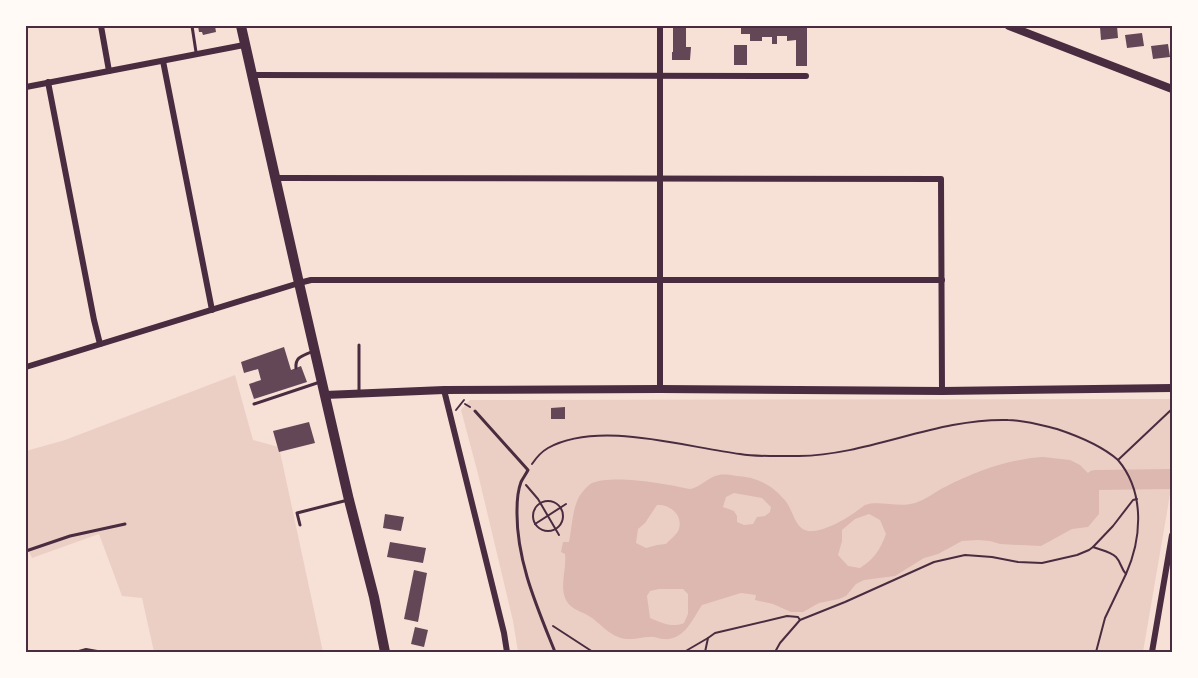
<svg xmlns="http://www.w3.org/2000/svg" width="1198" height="678" font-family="'Space Grotesk',sans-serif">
<rect width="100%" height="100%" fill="#f7e1d7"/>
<g fill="#ebcfc5">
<polygon points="235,375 253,440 279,447 323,652 154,652 142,598 122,596 99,534 32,558 26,546 26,451 65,440"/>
<polygon points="1171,399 1172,400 1172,483 1143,652 518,652 513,621 478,474 461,410 470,400"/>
</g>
<path fill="#dcb8b0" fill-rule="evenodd" d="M1043 457 1070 460 1080 465 1095 480 1099 488V514L1088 527 1072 529 1041 546 1000 544 990 541 978 540 962 541 938 554 924 558 895 576 864 580 856 584 846 596 839 599 819 603 803 612H791L773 604 755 600 756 595 741 593 702 605C692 620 684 641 663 639 658 639 654 636 650 637 643 637 637 639 631 639 614 640 605 628 592 618 583 611 572 611 566 600 559 586 567 569 565 554L561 552 563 542H569C572 528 572 510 579 497 582 492 587 486 592 483 614 474 667 484 690 489 701 487 708 477 719 475 724 474 732 475 737 476 753 477 767 482 778 493 781 496 785 500 787 503 794 513 796 533 813 531 827 530 848 518 858 510 861 508 863 506 865 505 879 500 899 508 915 503 926 500 936 491 947 486 976 471 1010 459 1043 457ZM734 493 762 498 771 507 770 512 765 516 757 517 753 524 744 525 737 522V516L734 511 723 507 726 497ZM657 505C670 504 683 515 679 529 677 535 670 539 666 544L657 545 646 548 636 543 638 529 645 523ZM869 514 880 520 886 534C880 550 874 559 860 568L848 566 838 555 842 541V530L855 519ZM659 589H683L688 594V614L684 623C673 628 661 623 650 618L647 596 650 591Z"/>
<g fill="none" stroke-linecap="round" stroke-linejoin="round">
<polyline stroke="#dcb8b0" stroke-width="20" points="1095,480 1172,479"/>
</g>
<g fill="#644757">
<polygon points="198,26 215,26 216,32 203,35 202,32 199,32"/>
<polygon points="673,26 686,26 686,47 691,47 690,60 672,60 672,52 673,52"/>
<polygon points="741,26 807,26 807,66 796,66 796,40 787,41 787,36 777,36 777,44 772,44 772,37 762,37 762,41 750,41 750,34 741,34"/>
<polygon points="1117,26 1118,38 1101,40 1100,27"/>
<polygon points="1142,33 1144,46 1127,48 1125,35"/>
<polygon points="1168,44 1170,57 1153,59 1151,46"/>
<rect x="734" y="45" width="13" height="20"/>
<polygon points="284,347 291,370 301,366 307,382 254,399 249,384 261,380 258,369 244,373 241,362"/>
<polygon points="565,407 565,419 551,419 551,408"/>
<polygon points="309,422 315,443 279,452 273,431"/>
<polygon points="385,514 404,517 401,531 383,528"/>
<polygon points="390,542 426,548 423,563 387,557"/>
<polygon points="414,570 427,573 418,622 404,619"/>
<polygon points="415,627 428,630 424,647 411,644"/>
</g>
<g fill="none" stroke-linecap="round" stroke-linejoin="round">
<g stroke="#4a2c40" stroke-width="2">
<polyline points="465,404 470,407"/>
<polyline points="456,410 464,400"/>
<path d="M532 464C536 458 541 452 548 448 599 420 684 447 740 454 758 457 779 456 799 456 870 455 936 418 1008 420 1025 420 1041 425 1057 429 1078 436 1101 445 1118 460"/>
<polyline points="526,485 538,499 559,535"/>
<circle cx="548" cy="516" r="15"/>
<polyline points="535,524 566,504"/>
<path d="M1093 547C1100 550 1110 551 1116 557 1121 562 1121 569 1126 574L1105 618 1096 652"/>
<path d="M1126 574C1142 538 1145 492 1118 460L1172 409"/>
<polyline points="553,626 593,652"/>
<polyline points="75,652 86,649 103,652"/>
<polyline points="602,652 626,651 636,652"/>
<polyline points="684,652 708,638"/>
<polyline points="705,652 708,638 715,633 787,616 798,617 800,620"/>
<polyline points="775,652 780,643 800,620 845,602 934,562 965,555 992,557 1018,562 1042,563 1077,555 1089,550 1093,547 1113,526 1133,500 1137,499"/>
</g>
<g stroke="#4a2c40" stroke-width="3">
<polyline points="192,26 196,52"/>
<path d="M296 368C295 357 302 356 311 352"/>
<polyline points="359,392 359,345"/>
<polyline points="254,404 320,382"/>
<path d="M475 411 528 470C526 474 523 478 521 482 518 490 517 501 517 510 516 560 537 607 555 652"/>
<polyline points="300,525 297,513 348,500"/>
<polyline points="26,551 70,536 125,524"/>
</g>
<g stroke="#4a2c40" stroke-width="6">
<polyline points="101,26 109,71"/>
<polyline points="163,61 212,310"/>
<polyline points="252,75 806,76"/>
<polyline points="48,82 94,320 100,344"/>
<polyline points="26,87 244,45"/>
<polyline points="276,178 941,179 942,391"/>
<polyline points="26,367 299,283 311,280 942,280"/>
<polyline points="660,389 660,26"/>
<polyline points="444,390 504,633 507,652"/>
<polyline points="1152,652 1172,535"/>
</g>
<g stroke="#4a2c40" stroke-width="8">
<polyline points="1009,26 1172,89"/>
<polyline points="325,395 444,390 660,389 942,391 1172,388"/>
</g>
<polyline stroke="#4a2c40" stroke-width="10" points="241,26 299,283 349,500 374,597 385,652"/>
</g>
<rect width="1198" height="678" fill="none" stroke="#fffaf5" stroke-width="54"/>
<rect x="27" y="27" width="1144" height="624" fill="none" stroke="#4a2c40" stroke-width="2"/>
</svg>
